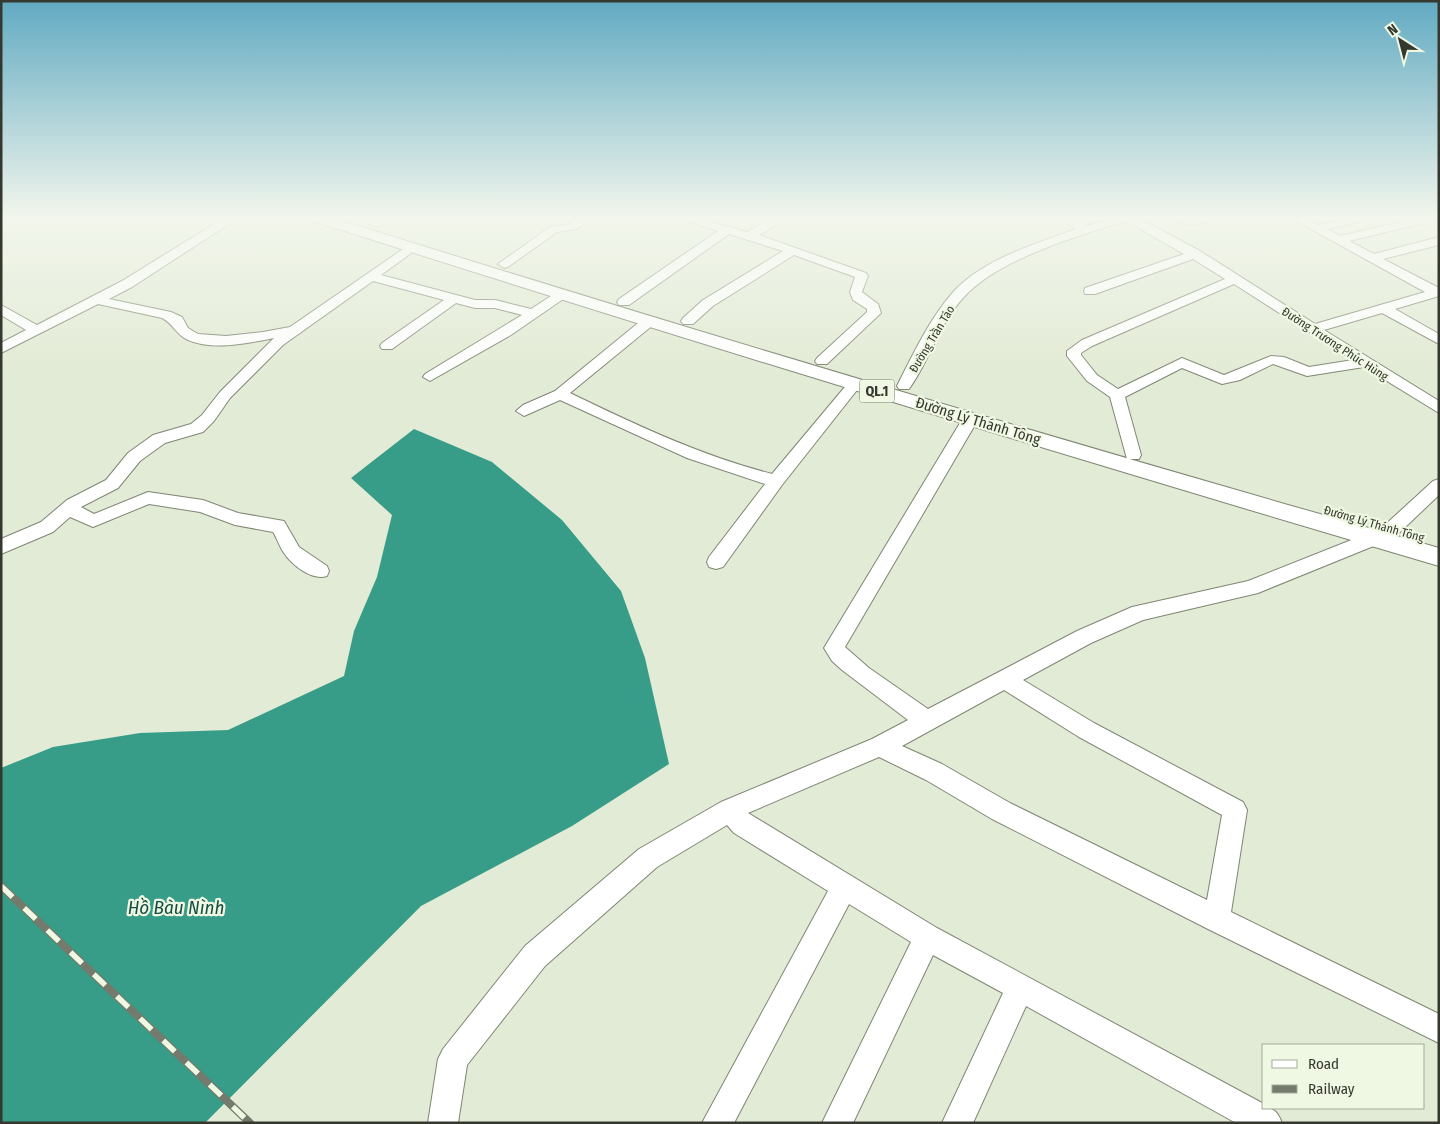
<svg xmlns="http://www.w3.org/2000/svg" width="1440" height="1124" font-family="'Fira Sans Condensed',sans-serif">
<rect width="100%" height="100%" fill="#e2ebd5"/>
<polygon fill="#379c88" points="414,429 492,462 562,520 621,591 645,658 669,764 572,826 421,906 205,1123 1,1123 1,768 53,747 140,733 228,730 344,676 354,631 377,577 392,515 351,478"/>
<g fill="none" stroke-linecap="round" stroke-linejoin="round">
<g stroke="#7f8673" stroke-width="2">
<g id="minor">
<path d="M224 218H238L132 287 109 299 171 312 182 317 188 328 198 334 226 336 263 332 290 327 406 247 410 248 412 251 410 254 381 275 475 300H495L531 309 557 292 562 291 569 295 511 335 430 381 423 377 425 374 522 315 495 308H475L456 303 392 349H382L380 346 382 343 444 300 373 281 283 345 230 398 214 421 203 432 165 443 140 461 118 488 81 507 94 514 148 492 203 500 238 513 284 521 299 547 327 566 329 571 327 576C312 581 292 565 284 553 279 546 277 538 273 532L235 525 200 512 149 504 93 527 70 517 53 532 1 554V539L41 522 67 500 106 480 128 453 153 435 191 424 202 415 220 392 274 338C248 343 214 351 188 340 176 335 174 324 162 318L98 304 1 353V343L26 330 1 315V305L37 325 122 281Z"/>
<polygon points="377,218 391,218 380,226 372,226 370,224"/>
<polygon points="577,218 590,218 577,229 557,232 508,267 504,268 498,264 550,227 570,224"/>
<polygon points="677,218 696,218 747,232 773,218 788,218 759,235 866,273 868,276 862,292 878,304 881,313 827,364 817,364 815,361 817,358 867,312 867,309 853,300 850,292 855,277 794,255 713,306 693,324 683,324 681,321 683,318 703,300 783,251 729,234 629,305 619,305 617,302 619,299 718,231"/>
<path d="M1058 218H1073L1087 226 1112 218H1138L1200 251 1315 324 1425 292 1291 218H1306L1318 225 1347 218H1368L1366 220 1327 229 1340 236 1418 218 1424 219V223L1349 241 1374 254 1439 237V245L1383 259 1439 288V296L1395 309 1439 334V344L1382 313 1324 330 1439 401V413L1364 367 1307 376 1273 364 1240 380 1222 384 1182 368 1125 397 1141 455 1139 459H1127L1110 397 1087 381 1067 356V351L1082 340 1225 279 1193 259 1095 294H1085L1084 291 1085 288 1184 254 1126 221C1078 236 998 259 964 297 939 323 930 360 909 389H899L897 386C913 354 930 318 954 291 984 259 1035 244 1076 229ZM1234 284 1353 360 1309 367 1284 357 1271 356 1224 375 1182 358 1118 389 1097 375 1081 355V353L1092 346Z"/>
<polygon points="1170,218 1217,218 1215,220 1191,225"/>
<path d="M648 318 655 322 653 325 570 393C636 425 702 456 772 474L849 382H859L861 385 782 485 723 567 716 569 709 567 707 562 709 557 765 484 687 458 560 400 524 416 516 411 523 405 555 391 643 319Z"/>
<path d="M971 413 979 418 845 647 869 668 928 709 1077 631 1132 607 1248 581 1369 533 1375 531 1381 533 1384 538 1381 543 1258 593 1143 620 1091 643 1023 680 1094 723 1243 802 1247 810 1231 912 1439 1014V1043L1208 929 992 819 926 780 879 757 748 813 937 928 1264 1104V1108C1275 1108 1278 1113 1282 1123H1236L1026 1006 973 1123H942L1003 993 933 955 853 1123H822L911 942 849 904 734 1123H702L828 891 734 833 727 825 657 867 545 966 467 1065 458 1123H428L438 1059 443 1049 525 946 639 849 721 802 872 739 908 720 842 670 832 661 824 648 963 418ZM1004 690 1079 737 1222 815 1207 900 1010 803 942 764 902 746Z"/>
<polygon points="1439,479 1439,495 1398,534 1392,535 1386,534 1383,529 1386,524 1433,481"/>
</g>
</g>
<g stroke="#7f8673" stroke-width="2">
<path id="major" d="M311 218H333C700 333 1069 443 1439 548V566C1062 455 687 340 313 221Z"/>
</g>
<use href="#minor" fill="#fff" fill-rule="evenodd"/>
<use href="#major" fill="#fff" fill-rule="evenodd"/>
<g stroke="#747a6c" stroke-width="8">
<polyline id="rail" points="1,886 250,1123"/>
</g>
<use href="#rail" stroke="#eff8e2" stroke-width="5.5" stroke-dasharray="16" stroke-linecap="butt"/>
</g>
<linearGradient id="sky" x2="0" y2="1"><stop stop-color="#61aac2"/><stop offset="0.58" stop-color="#f2f6ec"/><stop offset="1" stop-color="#f2f6ec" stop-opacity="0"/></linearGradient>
<rect width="1440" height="375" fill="url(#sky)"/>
<g text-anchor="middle" stroke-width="4.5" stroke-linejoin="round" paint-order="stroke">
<g font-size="12" fill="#34382f" stroke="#eff8e2">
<text transform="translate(932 339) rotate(-59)" y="4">Đường Trần Táo</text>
<text transform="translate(1335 344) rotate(33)" y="4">Đường Trương Phúc Hùng</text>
<text transform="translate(1374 524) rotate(16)" y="4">Đường Lý Thánh Tông</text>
</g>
<rect fill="#eff8e2" stroke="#6c7265" stroke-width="1" x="859.5" y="379.5" width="35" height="23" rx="4"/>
<g font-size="14" font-weight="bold" fill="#34382f">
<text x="877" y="396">QL.1</text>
</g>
<g font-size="15" fill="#34382f" stroke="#eff8e2">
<text transform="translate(978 421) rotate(17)" y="5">Đường Lý Thánh Tông</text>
</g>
<g font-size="19" font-style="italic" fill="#144d42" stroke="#eff8e2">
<text x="176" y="914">Hồ Bàu Nình</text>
</g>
</g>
<rect width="1440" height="1124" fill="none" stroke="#34382f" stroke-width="5"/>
<rect x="1262" y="1044" width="162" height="65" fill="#eff8e2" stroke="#a4ab9a"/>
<rect x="1272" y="1060" width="25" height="8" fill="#ffffff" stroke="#a4ab9a"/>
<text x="1308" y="1069" font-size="15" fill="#34382f">Road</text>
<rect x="1272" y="1085" width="25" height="8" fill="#747a6c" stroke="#a4ab9a"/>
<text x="1308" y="1094" font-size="15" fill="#34382f">Railway</text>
<g transform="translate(1400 40) rotate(324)" stroke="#eff8e2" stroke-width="4" paint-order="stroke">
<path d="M0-4L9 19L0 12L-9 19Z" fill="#34382f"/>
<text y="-8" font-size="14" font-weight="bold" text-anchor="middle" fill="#34382f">N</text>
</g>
</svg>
